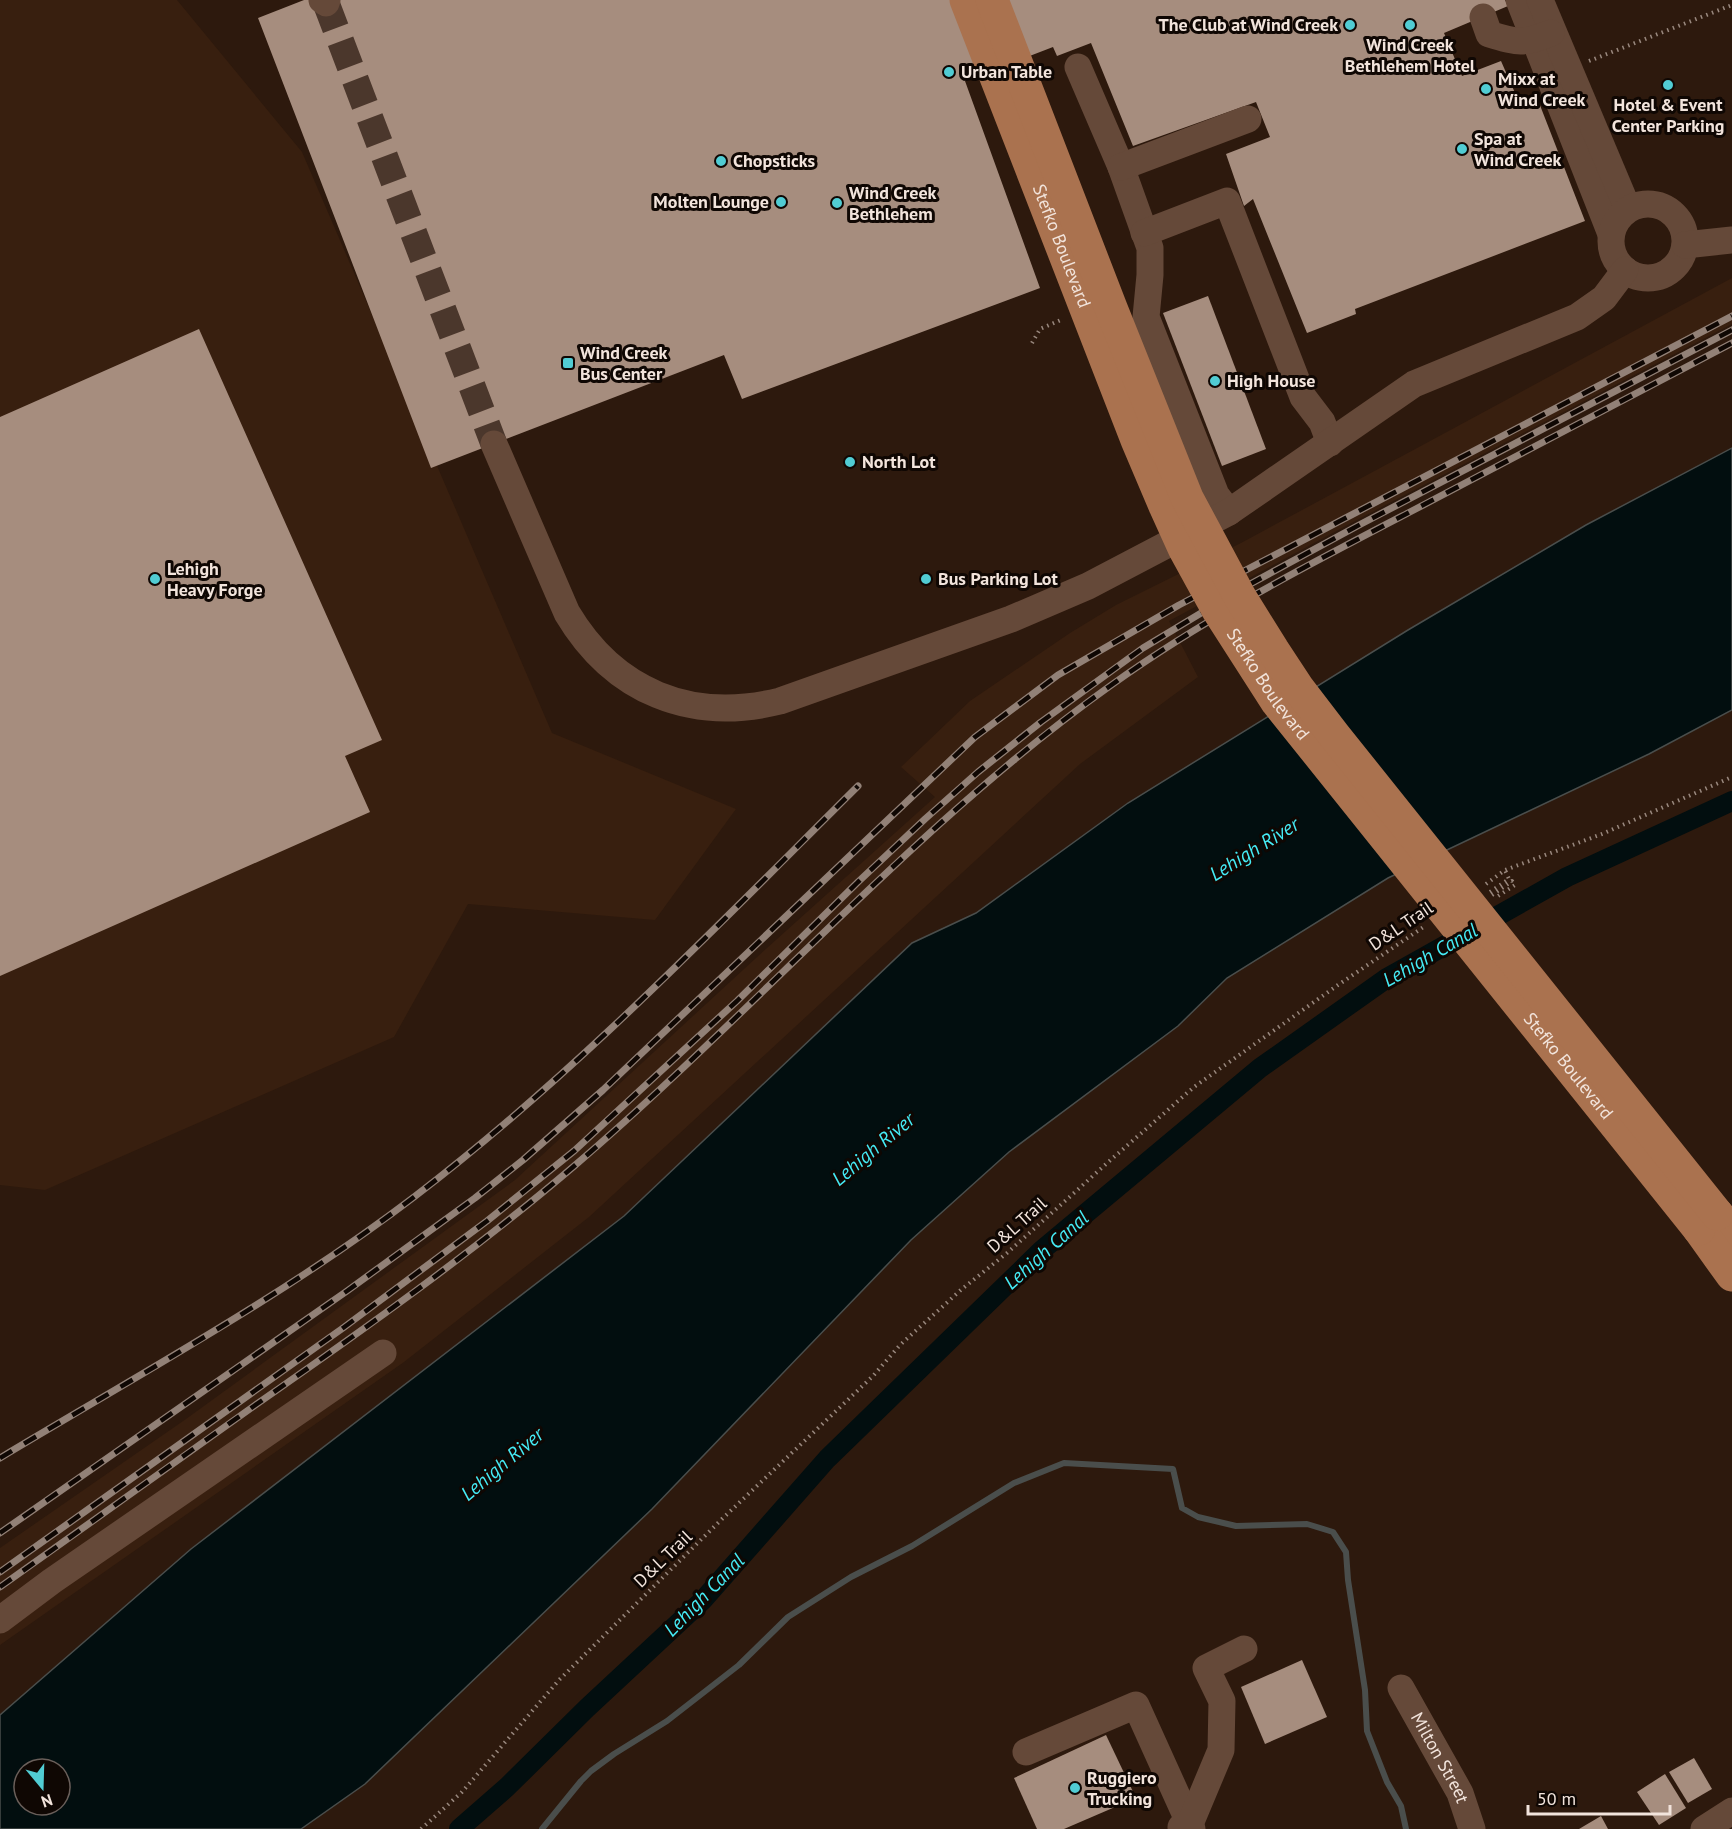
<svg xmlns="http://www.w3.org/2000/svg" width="1732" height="1829" font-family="'PT Sans',sans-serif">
<rect width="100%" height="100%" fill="#2d190d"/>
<g fill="#381f0f">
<polygon points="0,0 177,0 302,152 552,733 736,809 655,920 468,904 394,1037 45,1190 0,1185"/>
<polygon points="1732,278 1732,324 1357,520 1169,621 1198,677 1080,764 589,1217 404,1362 0,1645 0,1548 186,1419 515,1180 756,958 935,797 901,767 970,701 1070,633 1116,605 1241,543"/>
</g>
<path fill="#020e0f" stroke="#4a4e4c" stroke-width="1.5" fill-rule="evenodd" d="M1732 448V710L1649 754 1388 878 1227 978 1178 1026 1009 1152 911 1240 652 1509 365 1784 301 1829H0V1715L191 1549 624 1216 912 943 976 913 1128 803 1408 630 1586 525ZM24 1769H60V1805H24Z"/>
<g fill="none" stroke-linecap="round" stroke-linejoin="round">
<polyline stroke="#4a4e4c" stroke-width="6" points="542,1829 581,1781 591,1771 614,1754 667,1721 739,1665 788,1617 851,1577 912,1546 1014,1483 1064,1463 1173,1469 1182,1508 1198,1517 1236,1526 1307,1524 1333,1532 1346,1552 1348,1580 1365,1690 1367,1731 1387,1782 1401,1806 1406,1829"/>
<polyline stroke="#020e0f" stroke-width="20" points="459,1829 507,1787 587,1708 703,1600 827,1459 1042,1250 1260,1068 1387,978 1567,877 1732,801"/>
</g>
<g fill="#a68d7e">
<polygon points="304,0 1505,0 1508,6 1444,33 1462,76 1501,61 1519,102 1536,95 1585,221 1355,309 1356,314 1307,333 1253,199 1244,206 1226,154 1270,137 1256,102 1133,146 1091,43 1057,56 1053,47 965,81 1040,288 742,399 724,355 431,468 258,18"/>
<polygon points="1208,296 1266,449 1222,466 1163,313"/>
<polygon points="199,329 382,740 345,756 370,812 0,976 0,417"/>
<polygon points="1302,1660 1327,1717 1265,1744 1241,1687"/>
<polygon points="1106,1735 1136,1798 1064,1829 1037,1829 1014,1778"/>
<polygon points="1694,1758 1712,1789 1688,1803 1669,1772"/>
<polygon points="1665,1774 1686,1808 1659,1825 1637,1792"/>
<polygon points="1601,1816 1608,1829 1579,1829"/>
</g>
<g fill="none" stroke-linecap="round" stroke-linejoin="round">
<polyline stroke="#4b372c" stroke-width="27" stroke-dasharray="27 14" stroke-linecap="butt" points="326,3 494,444"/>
<g stroke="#99887e" stroke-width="4" stroke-dasharray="1.5 4.5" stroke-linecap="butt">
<polyline points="1589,61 1732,5"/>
<polyline points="1032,343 1040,329 1063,319"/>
<polyline points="1486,884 1505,870 1602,834 1732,777"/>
<polyline points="1490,892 1509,879 1505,870"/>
<polyline points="1492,895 1512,881 1515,885 1495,898"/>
<polyline points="421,1829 462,1792 559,1680 722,1519 873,1376 900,1345 962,1289 1007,1253 1114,1157 1194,1087 1338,985 1425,926"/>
</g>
<g stroke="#654939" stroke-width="27">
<polyline points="322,0 326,3 327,0"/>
<polyline points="1519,0 1611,234"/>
<polyline points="1540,0 1628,209"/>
<path d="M1483 17 1489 34C1517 43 1524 44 1551 33"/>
<polyline points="1078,67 1121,167 1150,248 1150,275 1146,317 1216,495 1229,512"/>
<polyline points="1121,167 1248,119"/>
<circle cx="1648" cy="241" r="37"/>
<polyline points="1144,233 1227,201 1303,397 1322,422 1330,443"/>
<polyline points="1685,245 1732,240"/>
<path d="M494 444 567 613C614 692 691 723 780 701L1011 619 1088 586 1229 512 1414 384 1577 317 1604 298 1625 270"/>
<polyline points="0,1620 52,1581 383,1353"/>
<path id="s1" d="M1401 1688 1460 1793 1472 1829"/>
<polyline points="1026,1752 1136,1705 1192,1829"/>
<polyline points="1181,1827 1190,1824 1221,1750 1222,1701 1206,1668 1244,1649"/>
<polyline points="1704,1829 1732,1811"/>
</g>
<g stroke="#aa724f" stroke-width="33">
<polyline points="1717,1214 1732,1232"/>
<polyline points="1699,1229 1732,1275"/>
</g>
<g stroke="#928177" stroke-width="7">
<g id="rail">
<path d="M0 1458C140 1374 284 1296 414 1197 575 1074 715 928 858 786"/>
<polyline points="0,1533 347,1291 475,1198 523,1160 603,1090 975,737 1058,675 1179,605 1732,316"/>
<polyline points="0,1572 343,1328 487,1221 574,1151 737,1001 858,882 925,819 978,772 1041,722 1143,648 1241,589 1361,524 1732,330"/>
<path d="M0 1587C85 1527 169 1466 254 1406 363 1330 472 1253 573 1167 756 1011 913 826 1110 686 1203 619 1306 566 1408 513 1516 456 1624 400 1732 343"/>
</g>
</g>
<use href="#rail" stroke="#0f0703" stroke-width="4.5" stroke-dasharray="14" stroke-linecap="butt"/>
<g stroke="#aa724f" stroke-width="33">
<path id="s2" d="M966 0 1137 440 1165 506 1184 548 1218 610 1277 702 1699 1229"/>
<polyline points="992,0 1111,308 1187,498 1240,597 1273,650 1298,688 1334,735 1717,1214"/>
</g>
</g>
<g fill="#51ccd3" stroke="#0f0703" stroke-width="2">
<circle cx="1350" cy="25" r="6"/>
<circle cx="1410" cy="25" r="6"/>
<circle cx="949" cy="72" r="6"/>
<circle cx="1668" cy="85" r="6"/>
<circle cx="1486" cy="89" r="6"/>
<circle cx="1462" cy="149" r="6"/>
<circle cx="721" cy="161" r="6"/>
<circle cx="781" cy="202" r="6"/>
<circle cx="837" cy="203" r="6"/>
<rect x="562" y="357" width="12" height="12" rx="3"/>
<circle cx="1215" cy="381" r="6"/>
<circle cx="850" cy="462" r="6"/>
<circle cx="155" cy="579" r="6"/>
<circle cx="926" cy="579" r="6"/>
<circle cx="1075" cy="1788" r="6"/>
</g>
<g text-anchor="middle" stroke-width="6" stroke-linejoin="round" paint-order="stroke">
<g font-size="18" font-weight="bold" fill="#f2e4dc" stroke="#0f0703" text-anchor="start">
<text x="1338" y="31" text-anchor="end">The Club at Wind Creek</text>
<text x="1410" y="51" text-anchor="middle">Wind Creek<tspan x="1410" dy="21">Bethlehem Hotel</tspan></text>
<text x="961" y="78">Urban Table</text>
<text x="1498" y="85">Mixx at<tspan x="1498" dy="21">Wind Creek</tspan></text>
<text x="1668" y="111" text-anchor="middle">Hotel &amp; Event<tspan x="1668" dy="21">Center Parking</tspan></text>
<text x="1474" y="145">Spa at<tspan x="1474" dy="21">Wind Creek</tspan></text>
<text x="733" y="167">Chopsticks</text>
<text x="849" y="199">Wind Creek<tspan x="849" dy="21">Bethlehem</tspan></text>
<text x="769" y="208" text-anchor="end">Molten Lounge</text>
<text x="580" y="359">Wind Creek<tspan x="580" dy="21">Bus Center</tspan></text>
<text x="1227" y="387">High House</text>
<text x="862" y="468">North Lot</text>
<text x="167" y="575">Lehigh<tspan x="167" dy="21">Heavy Forge</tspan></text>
<text x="938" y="585">Bus Parking Lot</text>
<text x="1087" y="1784">Ruggiero<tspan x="1087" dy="21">Trucking</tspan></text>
</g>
<g font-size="18" fill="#f2e4dc" stroke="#0f0703">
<text dy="6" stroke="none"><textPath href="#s2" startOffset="264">Stefko Boulevard</textPath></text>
<text dy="6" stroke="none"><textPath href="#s2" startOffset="750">Stefko Boulevard</textPath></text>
<text transform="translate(1401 926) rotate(-34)" y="6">D&amp;L Trail</text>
<text dy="6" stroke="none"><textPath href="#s2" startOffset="1236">Stefko Boulevard</textPath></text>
<text transform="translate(1017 1225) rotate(-42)" y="6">D&amp;L Trail</text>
<text transform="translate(663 1559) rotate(-44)" y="6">D&amp;L Trail</text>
<text dy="6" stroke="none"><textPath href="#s1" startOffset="80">Milton Street</textPath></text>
</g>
<g font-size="20" font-style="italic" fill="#45eaf4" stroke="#0f0703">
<text transform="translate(1254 849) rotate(-32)" y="7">Lehigh River</text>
<text transform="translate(1430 955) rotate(-30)" y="7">Lehigh Canal</text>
<text transform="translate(873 1149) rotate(-40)" y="7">Lehigh River</text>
<text transform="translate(1046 1250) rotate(-42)" y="7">Lehigh Canal</text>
<text transform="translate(502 1464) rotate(-40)" y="7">Lehigh River</text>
<text transform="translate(704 1595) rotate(-46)" y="7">Lehigh Canal</text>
</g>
</g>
<g transform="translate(42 1787) rotate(161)"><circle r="28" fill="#0f0703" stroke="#6a5f5a" stroke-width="1.5"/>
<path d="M0-4.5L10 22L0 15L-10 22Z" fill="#51ccd3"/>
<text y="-9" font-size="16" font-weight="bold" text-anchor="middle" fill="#f2e4dc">N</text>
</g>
<path d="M1528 1805v9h142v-9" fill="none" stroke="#f2e4dc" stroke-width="3"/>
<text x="1537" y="1805" font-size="18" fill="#f2e4dc" stroke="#0f0703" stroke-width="4.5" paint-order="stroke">50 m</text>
</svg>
